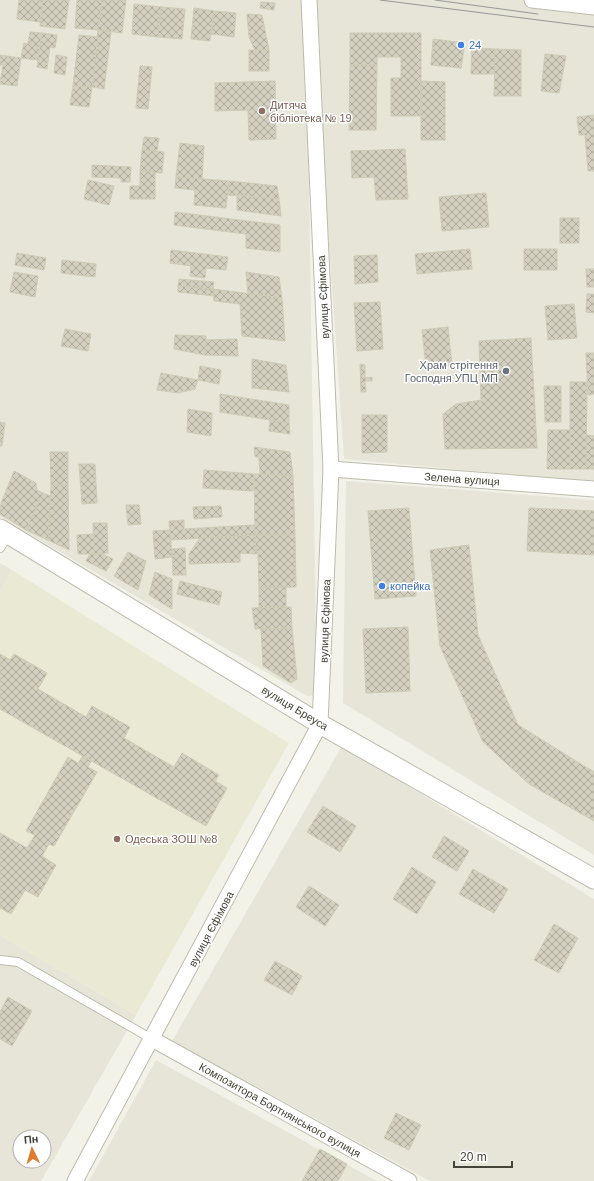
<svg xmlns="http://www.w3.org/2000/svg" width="594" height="1181" font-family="Helvetica,sans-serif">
<defs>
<pattern id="building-cross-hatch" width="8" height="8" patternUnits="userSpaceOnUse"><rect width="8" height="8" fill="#d3d0c0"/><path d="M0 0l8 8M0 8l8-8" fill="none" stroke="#adaa9d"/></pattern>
</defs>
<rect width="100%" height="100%" fill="#f2f2e9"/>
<g fill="#e6e5d8" fill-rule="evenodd">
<polygon points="0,0 306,0 317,695 307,696 0,517"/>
<polygon points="312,0 533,0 594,7 594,482 344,459"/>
<polygon points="346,481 594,500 594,855 343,703"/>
<polygon points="0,563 12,570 0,592"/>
<polygon points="342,746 594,899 594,1181 430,1181 172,1041"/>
<path d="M0 935 136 1015 41 1181H0ZM20 1137H44V1161H20Z"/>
<polygon points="156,1060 377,1181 89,1181"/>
</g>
<polygon fill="#eaead4" points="12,570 289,743 136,1015 0,935 0,592"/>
<g fill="url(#building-cross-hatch)" stroke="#cdcab4">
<polygon points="19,0 43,0 40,22 17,19"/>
<polygon points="43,0 69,0 65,29 40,26"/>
<polygon points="77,0 102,0 98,30 75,28"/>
<polygon points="102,0 126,0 122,33 98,30"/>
<polygon points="261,2 275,3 274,10 260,8"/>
<polygon points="134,4 161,7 158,37 132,34"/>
<polygon points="161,7 185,9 182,39 158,37"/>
<polygon points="194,8 214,11 210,41 191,39"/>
<polygon points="214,11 236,13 234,37 211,34"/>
<polygon points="247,14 262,15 269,50 255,50 249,37"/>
<polygon points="98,30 111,32 104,89 92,87"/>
<polygon points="30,32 42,33 38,60 21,58 24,43 28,44"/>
<polygon points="42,33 57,35 55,48 50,47 47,69 37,67"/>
<polygon points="350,33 421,33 421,116 391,116 391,78 401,78 401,57 377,57 377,65 350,65"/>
<polygon points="79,35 98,37 92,87 73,86"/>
<polygon points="433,39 465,43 461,68 431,65"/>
<polygon points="472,48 495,49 494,74 471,74"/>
<polygon points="495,49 521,50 521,96 494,96"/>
<rect x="249" y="50" width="20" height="21"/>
<polygon points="545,54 566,56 559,93 541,91"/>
<polygon points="0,55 21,58 17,86 0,84 3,65 0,65"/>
<polygon points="56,55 67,57 65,75 54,73"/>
<polygon points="350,65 377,65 376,130 349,130"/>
<polygon points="140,66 152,67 148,109 136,108"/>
<polygon points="275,81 276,139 249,140 248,110 215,111 215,83"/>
<polygon points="421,81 445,82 445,140 421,140"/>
<polygon points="73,86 92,87 89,107 70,105"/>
<polygon points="594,115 594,171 588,171 585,135 579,135 577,117"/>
<polygon points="144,137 159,138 157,151 142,150"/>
<polygon points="180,143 204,146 202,179 176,177"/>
<polygon points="405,149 408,199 376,200 374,177 352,178 351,151"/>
<polygon points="142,150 164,152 162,173 140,171"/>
<polygon points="92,165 131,167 130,182 121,182 121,178 92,177"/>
<polygon points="140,171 155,172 155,199 130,199 130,186 140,186"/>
<polygon points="176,177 229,181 226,208 194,205 195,190 175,188"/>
<polygon points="88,180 114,186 109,205 84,199"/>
<polygon points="229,181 277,186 279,199 228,195"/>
<polygon points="486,193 489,227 442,231 439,197"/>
<polygon points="237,195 279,199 281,216 237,210"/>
<polygon points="175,212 280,225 280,252 246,248 246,234 174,225"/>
<rect x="560" y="218" width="19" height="25"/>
<polygon points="470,249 472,269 417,274 415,254"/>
<rect x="524" y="249" width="33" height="21"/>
<polygon points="171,250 228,257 226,270 206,268 205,278 190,276 191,266 170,263"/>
<polygon points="17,253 46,258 44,270 15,265"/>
<polygon points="377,255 378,282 355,284 354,256"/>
<polygon points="62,260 96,264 95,277 61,273"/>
<polygon points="586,269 594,269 594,287 587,287"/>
<polygon points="14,272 38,276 35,297 10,292"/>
<polygon points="246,272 279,277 282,298 248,294"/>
<polygon points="179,279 214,282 213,289 178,286"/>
<polygon points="178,286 213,289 214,296 178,292"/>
<polygon points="213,289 282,298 285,341 242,336 240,304 214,301"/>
<polygon points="587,294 594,294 594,313 586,312"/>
<polygon points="380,302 383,349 357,351 354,303"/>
<polygon points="574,304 577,338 548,340 545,306"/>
<polygon points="448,327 452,365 426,367 422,330"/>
<polygon points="65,329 91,334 88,351 61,346"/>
<polygon points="175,335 206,336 205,355 174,349"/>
<polygon points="531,338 537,448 445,449 443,414 456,404 481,400 479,341"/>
<polygon points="237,339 238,356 205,355 205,340"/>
<polygon points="586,353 594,353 594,394 588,395"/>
<polygon points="252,359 286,365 289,392 252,388"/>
<polygon points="360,364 365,365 365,378 372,377 372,381 365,381 366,392 361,392"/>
<polygon points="200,366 221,370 219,384 198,380"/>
<polygon points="161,373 198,380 195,389 178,393 157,390"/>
<polygon points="570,382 587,382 586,469 570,469"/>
<polygon points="544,386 561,386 561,422 545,422"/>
<polygon points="220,394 289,405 289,423 220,412"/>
<polygon points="188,409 212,413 211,436 187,432"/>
<polygon points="362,415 387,415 387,452 362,453"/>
<polygon points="270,420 289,423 290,434 269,431"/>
<polygon points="0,422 5,423 2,446 0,446"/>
<polygon points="548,430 570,430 570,469 547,469"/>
<polygon points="587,435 594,436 594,469 586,469"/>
<polygon points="254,447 290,452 293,476 260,474 259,458 255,456"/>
<polygon points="50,452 68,452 68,485 51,485"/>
<polygon points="79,464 95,464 97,503 82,504"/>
<polygon points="204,470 254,474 253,491 203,488"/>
<polygon points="14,471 36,483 37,490 43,493 26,530 0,514 0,506"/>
<polygon points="254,474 293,476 295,535 255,535"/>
<polygon points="51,485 68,485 69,550 48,540"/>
<polygon points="43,493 50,496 48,540 26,530"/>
<polygon points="126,505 139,505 141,524 128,525"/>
<polygon points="221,506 222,517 194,519 193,507"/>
<polygon points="409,508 416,596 375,599 368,511"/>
<polygon points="529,508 594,511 594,555 527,551"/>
<polygon points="184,520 184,529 254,525 255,535 170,540 169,521"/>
<polygon points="93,523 107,523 108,553 94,554"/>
<polygon points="170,530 172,557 155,559 153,531"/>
<polygon points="94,534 94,554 78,554 77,535"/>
<polygon points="255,535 295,535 296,587 259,588 258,553 256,554"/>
<polygon points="255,535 256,554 240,553 240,562 189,564 189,554 200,538"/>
<polygon points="469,545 478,635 518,725 594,772 594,821 529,784 483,742 440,646 430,550"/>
<polygon points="185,548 186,575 173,575 172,549"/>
<polygon points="128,552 146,561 138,590 114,576"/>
<polygon points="90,554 102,554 113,559 106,571 86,561"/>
<polygon points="155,572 172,579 172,609 149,595"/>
<polygon points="180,581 222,592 219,605 177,594"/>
<polygon points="286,587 286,607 259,608 259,588"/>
<polygon points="291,607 292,628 255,629 252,608"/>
<polygon points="408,627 410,691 366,693 363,629"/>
<polygon points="292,628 297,679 291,683 263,666 261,629"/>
<polygon points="0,654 10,660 14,654 47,673 38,689 86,717 92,706 130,727 124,738 174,767 182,753 219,775 215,781 227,788 206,826 0,709"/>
<polygon points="83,756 91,761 88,767 97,772 54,846 49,844 42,856 56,865 38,897 25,890 11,914 0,908 0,833 27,848 35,835 26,831 68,757 78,763"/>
<polygon points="323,806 356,826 340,852 307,832"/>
<polygon points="444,836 469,851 457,871 432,857"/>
<polygon points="412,867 436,882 417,914 393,899"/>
<polygon points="473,869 508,889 494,913 459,894"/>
<polygon points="309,886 339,905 325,926 296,907"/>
<polygon points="554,924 578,938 559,973 534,960"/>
<polygon points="275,961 302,976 292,995 264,980"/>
<polygon points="8,997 32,1011 12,1046 0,1039 0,1012"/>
<polygon points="396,1113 421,1125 409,1150 384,1138"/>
<polygon points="320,1149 347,1164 338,1181 302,1181"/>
</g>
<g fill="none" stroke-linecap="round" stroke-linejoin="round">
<g stroke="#bdbcac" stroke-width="10">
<g id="service">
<polyline points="0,548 9,534"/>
<polyline points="0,960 18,962 152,1039"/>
</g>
</g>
<g stroke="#bdbcac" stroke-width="17">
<g id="minor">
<polyline points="532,0 594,7"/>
<polyline points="331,469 594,489"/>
<polyline points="152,1039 409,1181"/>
<polyline points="75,1181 320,724 331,469 309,0"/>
</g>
</g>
<g stroke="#bdbcac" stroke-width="21">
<polyline id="tertiary" points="0,529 320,724 594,879"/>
</g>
<use href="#service" stroke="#fff" stroke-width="8"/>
<use href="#minor" stroke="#fff" stroke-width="15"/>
<use href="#tertiary" stroke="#fff" stroke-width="19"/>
<g stroke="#979797" stroke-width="1">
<polyline points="380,0 594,27"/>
<polyline points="435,0 538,14"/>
</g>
</g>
<g fill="#3f7fe0" stroke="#fff" stroke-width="1.5">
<circle cx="461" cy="45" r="4"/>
<circle cx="382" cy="586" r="4"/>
</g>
<g fill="#8d6e63" stroke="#fff" stroke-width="1.5">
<circle cx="262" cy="111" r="4"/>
<circle cx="117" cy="839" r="4"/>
</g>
<circle fill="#6b7280" stroke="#fff" stroke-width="1.5" cx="506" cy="371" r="4"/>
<g text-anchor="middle" stroke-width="3" stroke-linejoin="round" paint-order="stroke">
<g font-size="11" fill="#366cbe" stroke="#fff" text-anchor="start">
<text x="469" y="49">24</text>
<text x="390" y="590">копейка</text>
</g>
<g font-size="11" fill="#785e54" stroke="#fff" text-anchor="start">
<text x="270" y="109">Дитяча<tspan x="270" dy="13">бібліотека № 19</tspan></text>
<text x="125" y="843">Одеська ЗОШ №8</text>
</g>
<g font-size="11" fill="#454438" stroke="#fff">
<text transform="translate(323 297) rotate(-93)" y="4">вулиця Єфімова</text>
<text transform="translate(462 479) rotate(4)" y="4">Зелена вулиця</text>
<text transform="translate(325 621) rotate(-88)" y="4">вулиця Єфімова</text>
<text transform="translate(295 708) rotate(31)" y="4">вулиця Бреуса</text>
<text transform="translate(211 929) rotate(-62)" y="4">вулиця Єфімова</text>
<text transform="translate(280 1110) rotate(29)" y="4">Композитора Бортнянського вулиця</text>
</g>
<g font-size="11" fill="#5b616d" stroke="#fff" text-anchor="end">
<text x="498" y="369">Храм стрітення<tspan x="498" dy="13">Господня УПЦ МП</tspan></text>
</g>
</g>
<g transform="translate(32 1149) rotate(355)"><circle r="19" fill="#ffffff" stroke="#b5b4af"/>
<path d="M0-3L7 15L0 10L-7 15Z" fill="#e27a30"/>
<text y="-6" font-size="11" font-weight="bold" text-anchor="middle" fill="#454438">Пн</text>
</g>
<path d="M454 1161v6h58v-6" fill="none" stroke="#454438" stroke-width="2"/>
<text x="460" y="1161" font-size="12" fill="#454438" stroke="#ffffff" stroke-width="3" paint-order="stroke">20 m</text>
</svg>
